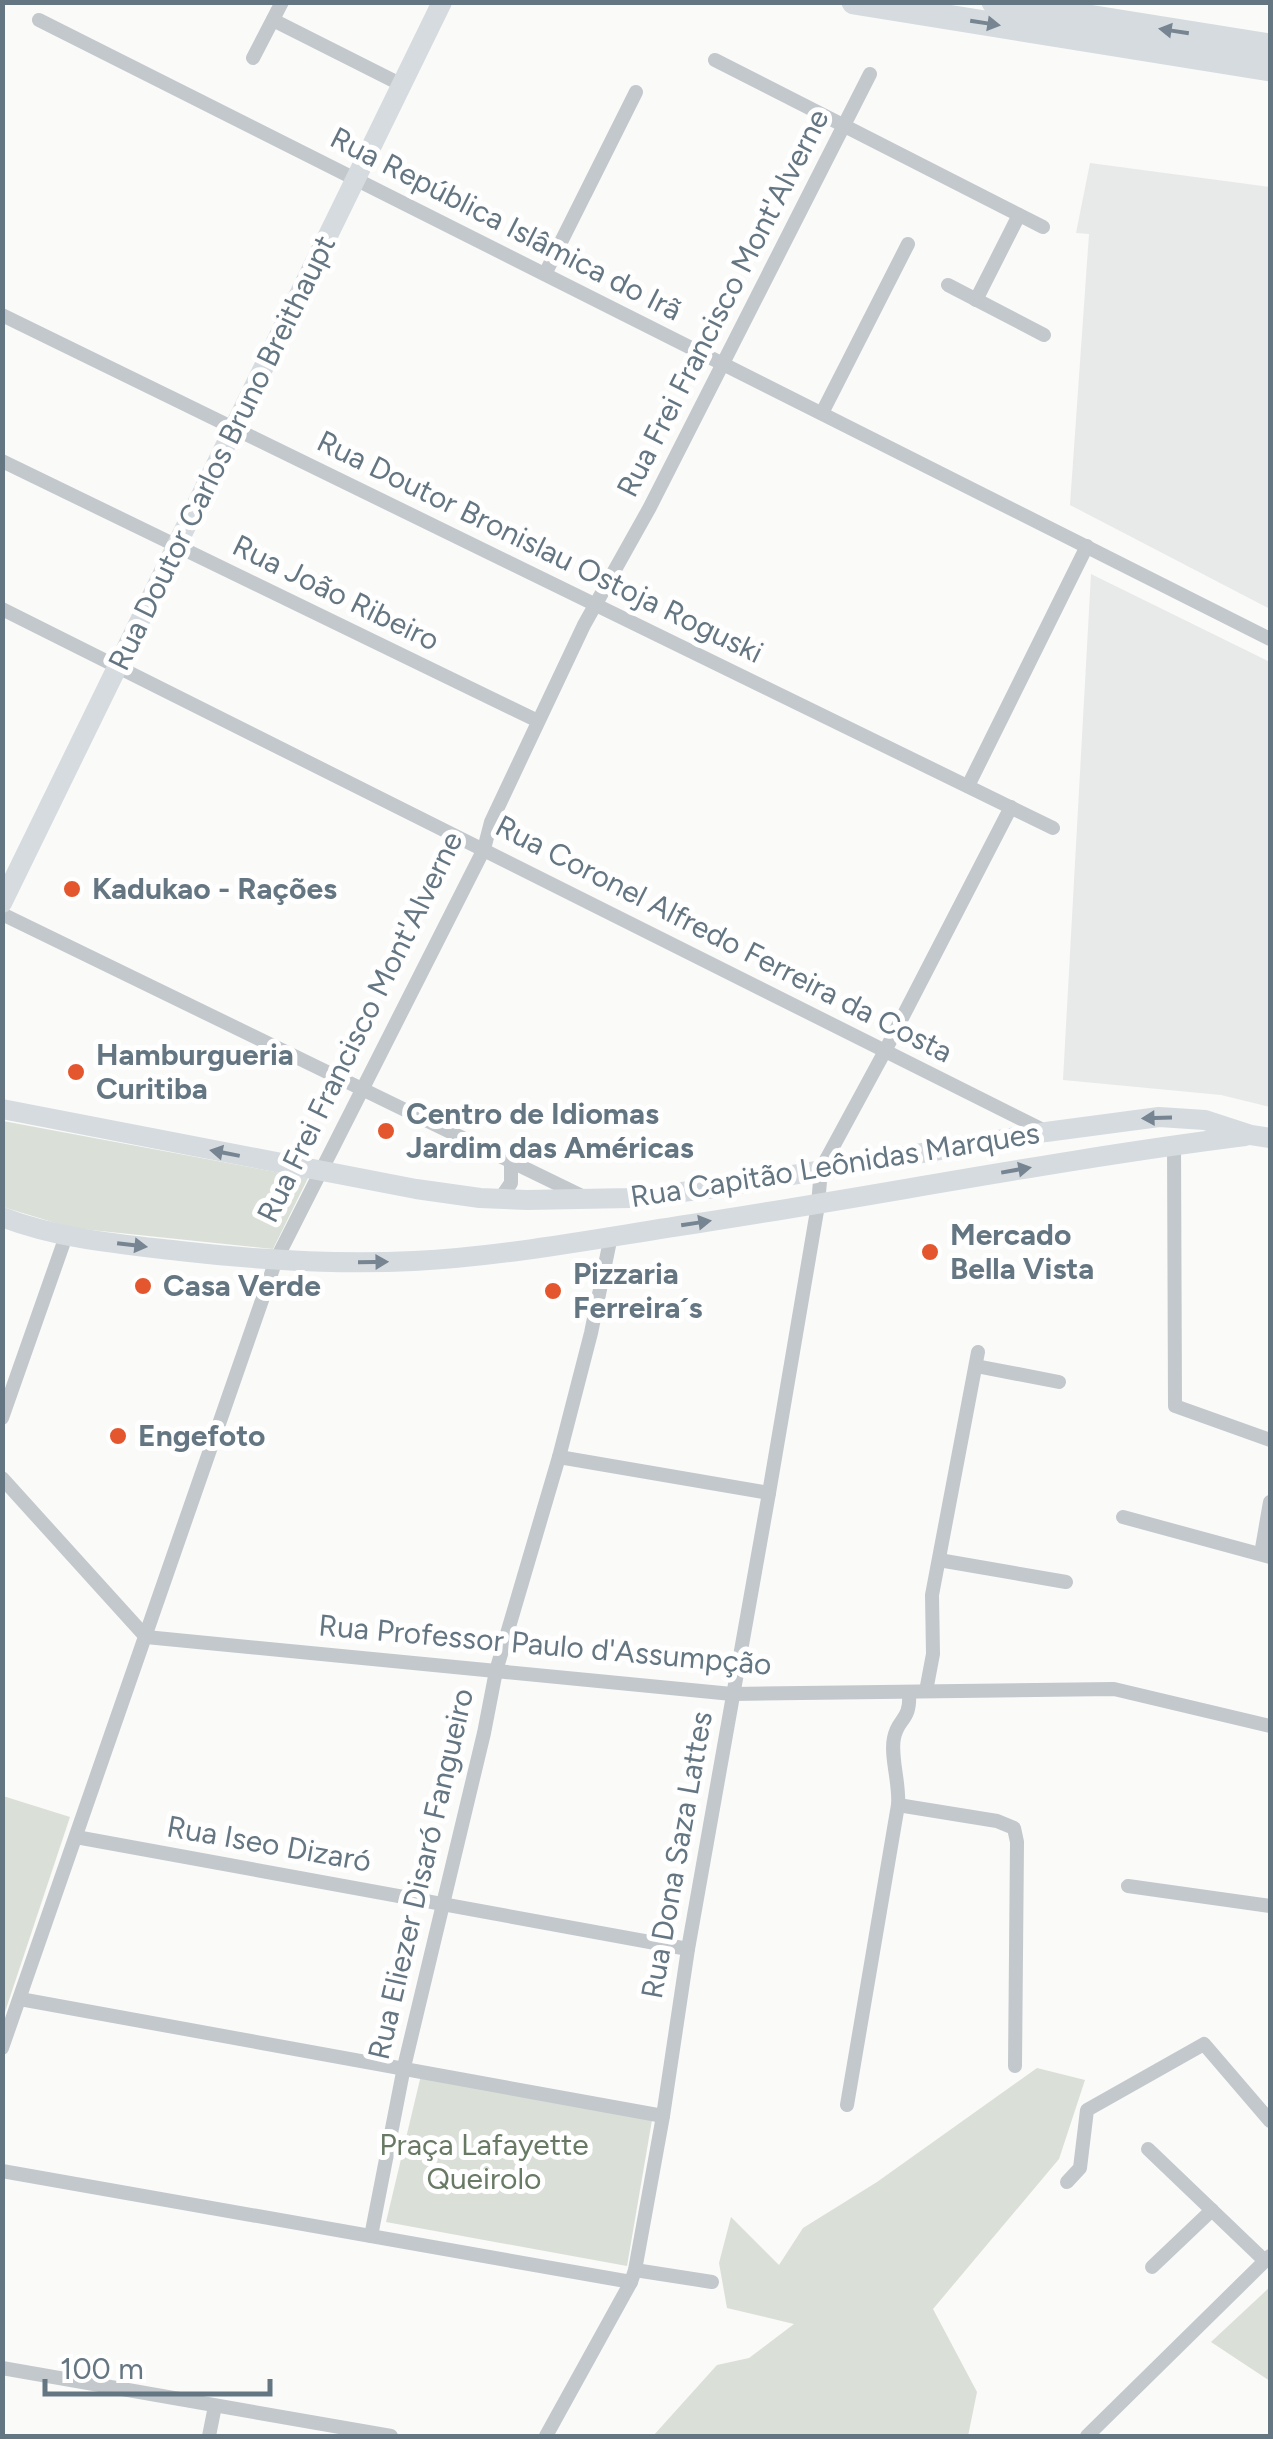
<svg xmlns="http://www.w3.org/2000/svg" width="1273" height="2439" font-family="Figtree,sans-serif">
<rect width="100%" height="100%" fill="#fafaf8"/>
<g fill="#e8e9e9">
<polygon points="1090,163 1270,187 1270,609 1070,505 1089,234 1076,233"/>
<polygon points="1091,574 1270,662 1270,1107 1221,1095 1063,1080"/>
</g>
<g fill="#dadfd7">
<polygon points="3,1121 308,1178 273,1249 72,1228 3,1207"/>
<polygon points="3,1796 70,1817 3,2018 2,1796"/>
<polygon points="1037,2068 1085,2080 1059,2159 933,2309 977,2392 968,2436 653,2436 717,2365 749,2358 794,2324 727,2308 719,2263 731,2217 779,2265 803,2228 877,2182"/>
<polygon points="422,2071 652,2120 627,2266 386,2222"/>
<polygon points="1270,2287 1270,2381 1211,2342"/>
</g>
<g fill="none" stroke-linecap="round" stroke-linejoin="round">
<g stroke="#c3c8cc" stroke-width="14">
<polyline points="39,20 1270,639"/>
<polyline points="273,20 402,85"/>
<polyline points="253,58 282,2"/>
<polyline points="715,60 1043,227"/>
<polyline points="545,274 636,92"/>
<polyline points="948,285 1044,335"/>
<polyline points="976,300 1019,215"/>
<polyline points="2,315 1053,828"/>
<polyline points="822,413 908,244"/>
<polyline points="2,461 538,721"/>
<polyline points="2,609 1045,1131"/>
<polyline points="968,786 1087,546"/>
<polyline points="2,914 582,1196"/>
<polyline points="1174,1145 1175,1406 1270,1440"/>
<polyline points="500,1199 511,1183 511,1163"/>
<polyline points="976,1366 1059,1382"/>
<polyline points="2,1418 66,1236"/>
<polyline points="559,1457 769,1493"/>
<polyline points="2,1478 146,1637 732,1694 1114,1689 1270,1726"/>
<polyline points="1123,1517 1270,1557"/>
<polyline points="1261,1554 1270,1502"/>
<polyline points="939,1560 1066,1582"/>
<polyline points="926,1691 933,1654 932,1595 978,1352"/>
<polyline points="898,1805 997,1821 1014,1828 1017,1842 1015,2066"/>
<polyline points="76,1837 688,1949"/>
<polyline points="1128,1886 1270,1906"/>
<polyline points="20,1999 663,2116"/>
<polyline points="2,2048 276,1260 484,849 491,822 584,625 650,507 870,74"/>
<path d="M847 2105 898 1805C900 1784 890 1756 894 1738 898 1717 911 1722 909 1692"/>
<polyline points="1148,2149 1265,2261"/>
<polyline points="2,2171 631,2282"/>
<polyline points="1067,2182 1080,2168 1087,2110 1204,2044 1270,2121"/>
<polyline points="371,2236 404,2067 484,1733 496,1671 559,1457 591,1333 611,1236"/>
<polyline points="1152,2267 1212,2210"/>
<polyline points="635,2270 712,2282"/>
<polyline points="2,2368 391,2436"/>
<polyline points="209,2436 215,2406"/>
<polyline points="546,2436 631,2282 635,2270 663,2116 688,1949 769,1493 818,1205 821,1169 885,1051 1011,807"/>
<polyline points="1087,2436 1270,2256"/>
</g>
<g stroke="#d6dbdf" stroke-width="20">
<polyline points="2,903 442,2"/>
<polyline points="2,1109 416,1189 480,1198 527,1200 630,1198 716,1188 1046,1132 1159,1117 1205,1120 1251,1135 1270,1138"/>
<path d="M2 1217C59 1239 120 1244 180 1251 258 1260 336 1265 414 1261 510 1256 605 1237 699 1223 881 1195 1062 1159 1245 1136"/>
</g>
<g stroke="#d6dbdf" stroke-width="25">
<polyline points="854,2 1270,69"/>
<polyline points="994,2 1270,46"/>
</g>
</g>
<defs><path id="oneway-solid" d="M-6-.8H1V-3.2L6.5 0L1 3.2V.8H-6Z" transform="scale(2.5)"/></defs>
<g fill="#768591">
<use href="#oneway-solid" transform="translate(985 23) rotate(9)"/>
<use href="#oneway-solid" transform="translate(1174 31) rotate(-171)"/>
<use href="#oneway-solid" transform="translate(1157 1118) rotate(178)"/>
<use href="#oneway-solid" transform="translate(225 1153) rotate(-169)"/>
<use href="#oneway-solid" transform="translate(1016 1170) rotate(-10)"/>
<use href="#oneway-solid" transform="translate(696 1223) rotate(-9)"/>
<use href="#oneway-solid" transform="translate(132 1245) rotate(7)"/>
<use href="#oneway-solid" transform="translate(373 1262) rotate(-1)"/>
</g>
<g fill="#e4572e" stroke="#fff" stroke-width="4">
<circle cx="72" cy="889" r="10"/>
<circle cx="76" cy="1072" r="10"/>
<circle cx="386" cy="1131" r="10"/>
<circle cx="930" cy="1252" r="10"/>
<circle cx="143" cy="1286" r="10"/>
<circle cx="553" cy="1291" r="10"/>
<circle cx="118" cy="1436" r="10"/>
</g>
<g text-anchor="middle" stroke-width="10" stroke-linejoin="round" paint-order="stroke">
<g font-size="30" fill="#657683" stroke="#fff">
<text transform="translate(506 224) rotate(27)" y="10">Rua República Islâmica do Irã</text>
<text transform="translate(723 303) rotate(-63)" y="10">Rua Frei Francisco Mont'Alverne</text>
<text transform="translate(222 453) rotate(-64)" y="10">Rua Doutor Carlos Bruno Breithaupt</text>
<text transform="translate(540 547) rotate(26)" y="10">Rua Doutor Bronislau Ostoja Roguski</text>
<text transform="translate(336 593) rotate(26)" y="10">Rua João Ribeiro</text>
<text transform="translate(724 939) rotate(27)" y="10">Rua Coronel Alfredo Ferreira da Costa</text>
<text transform="translate(360 1027) rotate(-64)" y="10">Rua Frei Francisco Mont'Alverne</text>
<text transform="translate(835 1165) rotate(-9)" y="10">Rua Capitão Leônidas Marques</text>
<text transform="translate(545 1645) rotate(5)" y="10">Rua Professor Paulo d'Assumpção</text>
<text transform="translate(269 1844) rotate(10)" y="10">Rua Iseo Dizaró</text>
<text transform="translate(677 1855) rotate(-80)" y="10">Rua Dona Saza Lattes</text>
<text transform="translate(421 1874) rotate(-77)" y="10">Rua Eliezer Disaró Fangueiro</text>
</g>
<g font-size="30" font-weight="bold" fill="#657683" stroke="#fff" text-anchor="start">
<text x="92" y="899">Kadukao - Rações</text>
<text x="96" y="1065">Hamburgueria<tspan x="96" dy="34">Curitiba</tspan></text>
<text x="406" y="1124">Centro de Idiomas<tspan x="406" dy="34">Jardim das Américas</tspan></text>
<text x="950" y="1245">Mercado<tspan x="950" dy="34">Bella Vista</tspan></text>
<text x="573" y="1284">Pizzaria<tspan x="573" dy="34">Ferreira´s</tspan></text>
<text x="163" y="1296">Casa Verde</text>
<text x="138" y="1446">Engefoto</text>
</g>
<g font-size="30" fill="#687a64" stroke="#fff">
<text x="484" y="2155">Praça Lafayette<tspan x="484" dy="34">Queirolo</tspan></text>
</g>
</g>
<rect width="1273" height="2439" fill="none" stroke="#657683" stroke-width="10"/>
<path d="M45 2379v15h225v-15" fill="none" stroke="#657683" stroke-width="5"/>
<text x="60" y="2379" font-size="30" fill="#657683" stroke="#ffffff" stroke-width="8" paint-order="stroke">100 m</text>
</svg>
